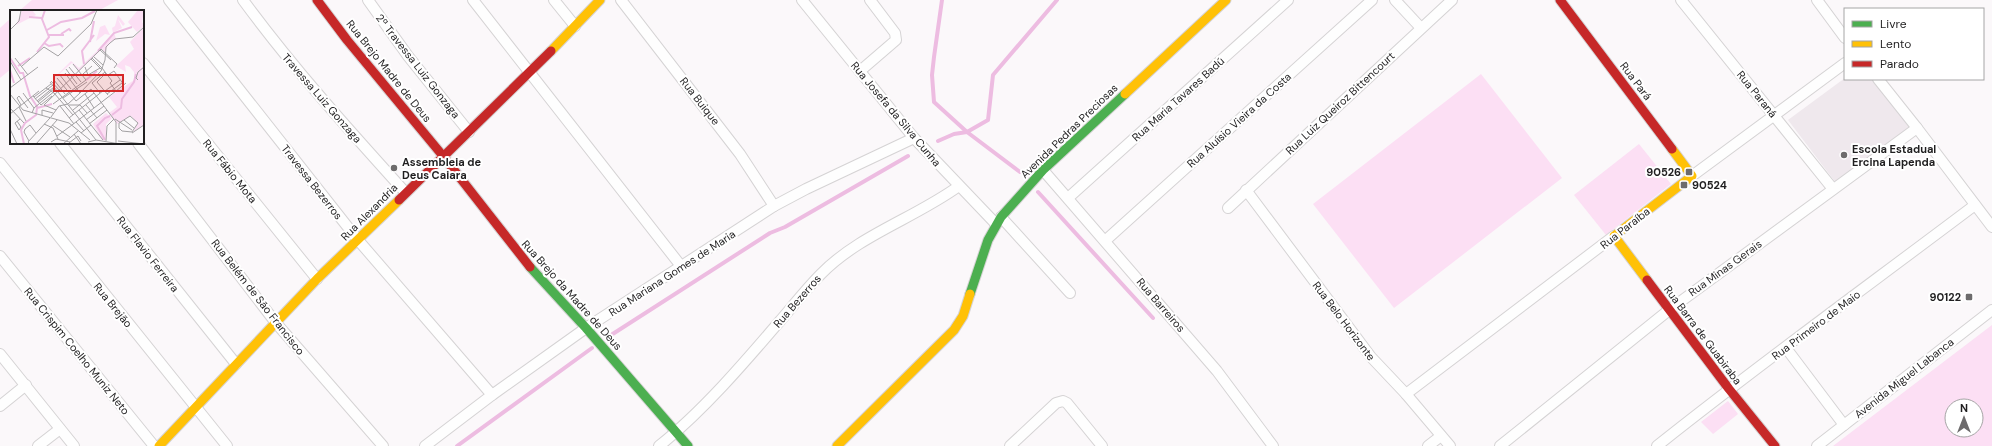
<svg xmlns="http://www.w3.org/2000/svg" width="1992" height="446" font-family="'DM Sans',sans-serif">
<rect width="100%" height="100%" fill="#fbf8fa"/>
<polygon fill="#efe8ed" points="1845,78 1876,79 1912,127 1836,183 1788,120"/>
<g fill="#fcdff4" fill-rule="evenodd">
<polygon points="32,0 118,0 98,11 19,11"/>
<polygon points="11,18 11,69 0,78 0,28"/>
<polygon points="1481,74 1562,178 1394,308 1313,204"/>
<polygon points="1639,144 1671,184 1606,235 1574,195"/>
<path d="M1992 325V446H1833L1971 341ZM1952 406H1976V430H1952Z"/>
<polygon points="1728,401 1738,414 1713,434 1701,422"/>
</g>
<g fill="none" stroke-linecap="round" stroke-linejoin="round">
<g stroke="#edbce1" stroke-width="4">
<polyline points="942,0 934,57 932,75 934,102 967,132 1020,172"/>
<polyline points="938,141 954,134 967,132 988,120 993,75 1057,0"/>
<polyline points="1038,192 1153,318"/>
<polyline points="608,337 770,233 785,227 908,156"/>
<polyline points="457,446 592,348"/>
</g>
<g stroke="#d5d3d4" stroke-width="12">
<g id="street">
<polyline points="169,0 358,240 492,395"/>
<path d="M243 0C293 68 349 130 405 192"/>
<polyline points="368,0 408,56 469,132"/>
<polyline points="473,0 681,266"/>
<polyline points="554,0 575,26"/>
<polyline points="621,0 740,154 774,206"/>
<polyline points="802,0 914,138 996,224"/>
<polyline points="1395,0 1421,28"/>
<polyline points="1681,0 1833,189"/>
<polyline points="1817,0 1845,38"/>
<polyline points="143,63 317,279"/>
<polyline points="860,71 896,40 895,33 870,0"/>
<polyline points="1878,79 1917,128 1992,227"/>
<polyline points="60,143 236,364"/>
<polyline points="138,143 276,323 383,446"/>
<polyline points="0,163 227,446"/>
<polyline points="1043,170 1217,371 1273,446"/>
<polyline points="1692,176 1845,63"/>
<polyline points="1246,190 1371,357 1406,394 1450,446"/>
<polyline points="1068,198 1288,0"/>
<polyline points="1228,208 1452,0"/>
<polyline points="1001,217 1070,293"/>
<polyline points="1106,240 1372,0"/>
<polyline points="0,256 154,446"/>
<polyline points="1786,348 1844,425"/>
<polyline points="0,354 74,446"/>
<polyline points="1406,394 1614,236"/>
<polyline points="0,406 26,385"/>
<polyline points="38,446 60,429"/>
<polyline points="425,446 492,395 586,328 774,206 806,189 914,138"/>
<path d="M659 446C702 412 744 363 779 322 793 306 806 289 821 274 859 235 915 218 959 186"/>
<polyline points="1010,446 1056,403 1063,401 1067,403 1102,446"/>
<polyline points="1428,446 1441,436"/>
<polyline points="1500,446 1669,310 1917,128"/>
<path d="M1657 446C1761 363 1869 285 1975 205"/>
<polyline points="1817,446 1992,310"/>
</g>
</g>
<g stroke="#d5d3d4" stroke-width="11">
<g id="fast">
<polyline points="530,267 586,328 688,446"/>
<polyline points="970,294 988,240 1001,217 1043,170 1125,94"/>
</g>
</g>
<g stroke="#d5d3d4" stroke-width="11">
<g id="slow">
<polyline points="551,51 600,0"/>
<polyline points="1125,94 1226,0"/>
<polyline points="1647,280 1614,236 1692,176 1672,149"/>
<polyline points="159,446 317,279 399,200"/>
<polyline points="837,446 954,330 963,316 970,294"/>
</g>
</g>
<g stroke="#d5d3d4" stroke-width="11">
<g id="jam">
<polyline points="317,0 347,40 443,156 530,267"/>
<polyline points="1560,0 1672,149"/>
<polyline points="399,200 551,51"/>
<polyline points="1647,280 1729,389 1775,446"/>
</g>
</g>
<use href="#street" stroke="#fefefe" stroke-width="10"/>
<use href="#fast" stroke="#4caf50" stroke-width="9"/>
<use href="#slow" stroke="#ffc107" stroke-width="9"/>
<use href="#jam" stroke="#c62828" stroke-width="9"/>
</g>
<g fill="#6d6b6c" stroke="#fff" stroke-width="1.5">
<circle cx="1844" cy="155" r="4"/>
<circle cx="394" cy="168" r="4"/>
<rect x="1685" y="168" width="8" height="8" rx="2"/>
<rect x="1680" y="181" width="8" height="8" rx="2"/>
<rect x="1965" y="293" width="8" height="8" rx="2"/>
</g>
<g text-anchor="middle" stroke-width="4" stroke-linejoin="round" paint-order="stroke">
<g font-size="11" fill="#201f20" stroke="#fff">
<text transform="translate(418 66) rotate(52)" y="4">2ª Travessa Luiz Gonzaga</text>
<text transform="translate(389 71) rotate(51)" y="4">Rua Brejo Madre de Deus</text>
<text transform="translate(1636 81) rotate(53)" y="4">Rua Pará</text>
<text transform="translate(1757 94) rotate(51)" y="4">Rua Paraná</text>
<text transform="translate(322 98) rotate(49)" y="4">Travessa Luiz Gonzaga</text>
<text transform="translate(1178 99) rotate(-42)" y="4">Rua Maria Tavares Badú</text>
<text transform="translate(700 101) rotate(52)" y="4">Rua Buique</text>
<text transform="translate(1340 103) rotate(-43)" y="4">Rua Luiz Queiroz Bittencourt</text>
<text transform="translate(896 114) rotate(50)" y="4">Rua Josefa da Silva Cunha</text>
<text transform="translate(1239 120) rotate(-42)" y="4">Rua Aluísio Vieira da Costa</text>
<text transform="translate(1069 131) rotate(-44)" y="4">Avenida Pedras Preciosas</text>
<text transform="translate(230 171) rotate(51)" y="4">Rua Fábio Mota</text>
<text transform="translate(312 182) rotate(52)" y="4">Travessa Bezerros</text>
<text transform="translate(369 212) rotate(-45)" y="4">Rua Alexandria</text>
<text transform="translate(1625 228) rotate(-38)" y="4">Rua Paraíba</text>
<text transform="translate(148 254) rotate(52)" y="4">Rua Flavio Ferreira</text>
<text transform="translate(1725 268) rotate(-36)" y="4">Rua Minas Gerais</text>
<text transform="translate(672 273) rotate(-33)" y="4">Rua Mariana Gomes de Maria</text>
<text transform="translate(572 295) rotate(48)" y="4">Rua Brejo da Madre de Deus</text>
<text transform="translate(258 297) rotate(52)" y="4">Rua Belém de São Francisco</text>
<text transform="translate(797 301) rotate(-49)" y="4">Rua Bezerros</text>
<text transform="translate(113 305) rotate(51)" y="4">Rua Brejão</text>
<text transform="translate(1161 305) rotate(49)" y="4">Rua Barreiros</text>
<text transform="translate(1344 321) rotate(53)" y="4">Rua Belo Horizonte</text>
<text transform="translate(1816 325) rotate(-37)" y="4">Rua Primeiro de Maio</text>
<text transform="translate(1703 335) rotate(53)" y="4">Rua Barra de Guabiraba</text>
<text transform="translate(77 351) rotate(51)" y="4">Rua Crispim Coelho Muniz Neto</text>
<text transform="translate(1904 378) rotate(-38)" y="4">Avenida Miguel Labanca</text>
</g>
<g font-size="11" font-weight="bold" fill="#201f20" stroke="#fff" text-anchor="start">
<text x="1852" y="153">Escola Estadual<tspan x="1852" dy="13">Ercina Lapenda</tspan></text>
<text x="402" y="166">Assembleia de<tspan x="402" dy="13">Deus Caiara</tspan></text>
<text x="1681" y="176" text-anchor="end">90526</text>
<text x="1692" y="189">90524</text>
<text x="1961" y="301" text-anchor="end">90122</text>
</g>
</g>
<g transform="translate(10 10)">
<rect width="134" height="134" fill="#fbf8fa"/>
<path d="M12 0H22L26 5 6 15ZM128 0H134L132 13 134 12V16L127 22 118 12ZM108 5 115 14 113 16 108 9 112 18 104 22 106 29 99 33 95 42 92 39 69 61 62 53 43 69 61 51 69 58 87 41 103 23 102 18 105 16ZM95 15 100 25 95 24 86 31 90 17ZM134 17V56L130 58 134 57V115L123 122 128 113 121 106 107 114 99 103 107 97 99 87 124 70V62L120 57 115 55 116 62 106 56 124 39 120 32ZM96 103 102 108 96 114V130H92L83 114Z" fill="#fcdff4"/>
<path fill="none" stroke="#edbce1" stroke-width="2" d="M19 7 32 8M37 20 51 12 72 8 85 1M51 24 59 19 61 21M39 25H54M80 32 84 11M34 33 39 36 50 34 53 37M88 41 104 23 122 17M27 42 39 27 32 9 35 0M0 48 10 63H13L20 86 28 98M74 54 72 41 84 25M8 56 20 48M0 60 4 73M76 70 87 61M102 105 111 98 112 89 124 72 126 64M95 130 87 116 95 108 100 106M14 134 11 120 15 113 26 105 27 98 42 94"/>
<path fill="none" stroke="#a3a1a3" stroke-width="1" d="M0 20 9 11 11 0M90 40 101 50M84 47 93 55M5 48 18 65M82 48 92 58M81 49 91 59M0 51 11 70M63 54 76 70M12 56 34 37 48 46 81 14 87 0M59 57 71 72M75 57 78 65 90 58M56 59 67 74M55 63 70 83M49 64 61 79M73 64 82 56M98 65 104 61 114 75M47 68 66 91 81 79 106 112V134M44 70 55 84M128 70 126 68 128 62 134 57M41 71 50 81M40 72 86 130M87 72 98 85M87 72 96 63M82 73 95 62M82 73 90 83M0 78 28 57M36 78 44 83 63 105M95 81 110 70M106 81 116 73M13 83 24 98M0 84 13 100 59 113 80 130M75 84 84 98M97 84 112 73M23 86 31 95 42 86M24 87 41 74M53 88 77 72M25 89 43 75M27 91 44 77M28 92 45 78M43 94 76 70M11 95 7 88 9 86 18 98M34 95 91 39 107 54 104 58M34 95 46 100M59 95H70L77 103M76 95 87 108M50 96 64 114M9 97 16 111M0 98 14 113M63 100 84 83M69 100 93 130M22 103 24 98 46 80M0 104 29 81M32 105V100L43 103M120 106 128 113 122 122 112 121 109 118V113ZM41 107 49 96 58 94 70 83 91 61 95 50 96 37 100 33 105 29 123 27 134 17M59 108 94 80M105 109 122 120M76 110 94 96M114 110 124 118M7 111 11 117 9 120 5 113 10 109M66 112 74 121M34 114 43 118 48 129M79 114 97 100M42 115 60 127M62 115 106 81 100 73 102 71 92 58M0 119 7 134M71 123 81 115M122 123 134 115M64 124 71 134M47 126 62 115M19 131 14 122 15 119 20 115 26 123M96 131 97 116 104 109M108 131 134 134M41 132 46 129 60 132M78 132 86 130 110 134M59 133 68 126 71 131M20 134 18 132 40 108M26 134 47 110M53 134 68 121"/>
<path fill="#d62828" fill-opacity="0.15" stroke="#d62828" stroke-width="2" d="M44 65H113V81H44Z"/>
<rect width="134" height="134" fill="none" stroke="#201f20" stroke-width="2"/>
</g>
<rect x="1844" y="8" width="140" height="72" fill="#ffffff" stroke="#a6a5a6"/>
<rect x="1852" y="21" width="20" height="6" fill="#4caf50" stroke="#a6a5a6"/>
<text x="1880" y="28" font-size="12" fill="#201f20">Livre</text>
<rect x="1852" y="41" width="20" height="6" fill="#ffc107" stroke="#a6a5a6"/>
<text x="1880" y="48" font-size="12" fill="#201f20">Lento</text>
<rect x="1852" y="61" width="20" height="6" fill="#c62828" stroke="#a6a5a6"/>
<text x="1880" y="68" font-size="12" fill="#201f20">Parado</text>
<g transform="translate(1964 418)"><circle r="19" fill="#ffffff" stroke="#a6a5a6"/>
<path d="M0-3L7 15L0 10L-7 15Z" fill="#6d6b6c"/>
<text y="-6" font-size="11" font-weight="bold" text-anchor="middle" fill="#201f20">N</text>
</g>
</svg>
